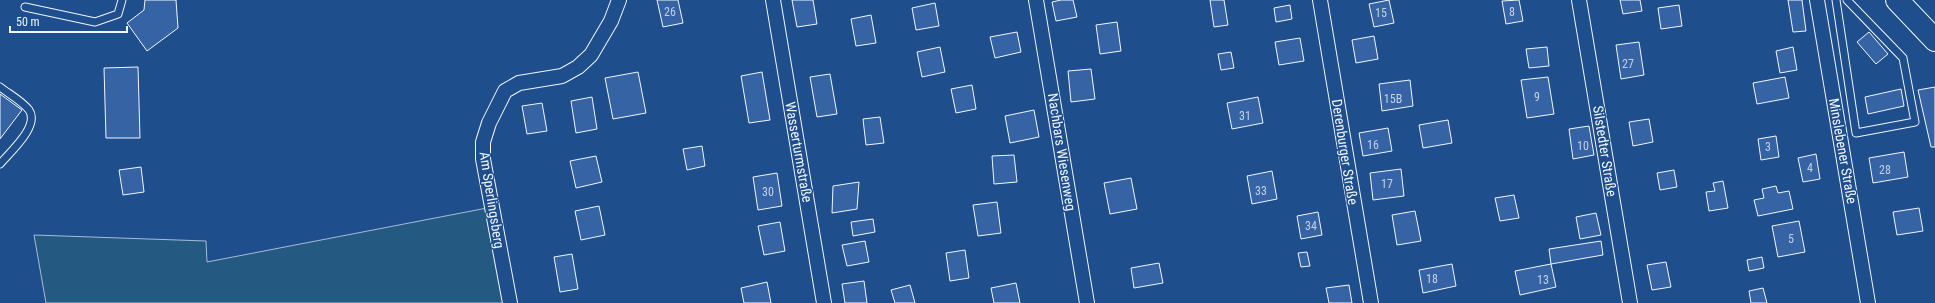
<svg xmlns="http://www.w3.org/2000/svg" width="1935" height="303" font-family="'Roboto Condensed',sans-serif">
<rect width="100%" height="100%" fill="#1f4e8c"/>
<polygon fill="#245a82" stroke="#a8bbd7" points="487,208 503,303 46,303 34,235 206,241 207,262"/>
<g fill="#3563a3" stroke="#f2f6ff">
<polygon points="145,0 176,0 178,28 147,51 127,23 144,10"/>
<polygon points="657,0 678,0 683,23 663,27"/>
<polygon points="792,0 813,0 817,24 797,27"/>
<polygon points="1061,0 1073,0 1077,17 1056,21 1052,2"/>
<polygon points="1210,0 1224,0 1228,25 1214,27"/>
<polygon points="1389,0 1394,23 1374,27 1369,4"/>
<polygon points="1519,0 1523,21 1506,24 1502,1"/>
<polygon points="1620,0 1640,0 1642,11 1623,14"/>
<polygon points="1788,0 1802,0 1806,31 1793,32"/>
<polygon points="935,3 939,26 916,30 912,8"/>
<polygon points="1290,5 1292,19 1276,22 1274,8"/>
<polygon points="1679,5 1682,26 1661,29 1658,8"/>
<polygon points="871,15 876,43 856,46 851,19"/>
<polygon points="1117,22 1121,51 1100,54 1096,25"/>
<polygon points="1017,32 1021,52 995,58 990,37"/>
<polygon points="1869,32 1888,54 1876,64 1857,42"/>
<polygon points="1374,36 1378,59 1356,63 1352,40"/>
<polygon points="1300,38 1304,61 1279,65 1275,42"/>
<polygon points="1639,42 1644,75 1621,79 1616,45"/>
<polygon points="940,47 945,72 922,77 917,52"/>
<polygon points="1547,47 1549,66 1529,68 1526,49"/>
<polygon points="1793,47 1797,70 1780,73 1776,51"/>
<polygon points="1231,52 1234,68 1221,70 1218,54"/>
<polygon points="138,67 140,138 106,138 104,68"/>
<polygon points="1091,69 1095,99 1071,102 1068,71"/>
<polygon points="638,72 646,113 613,119 605,78"/>
<polygon points="762,72 770,120 749,123 741,76"/>
<polygon points="830,74 837,114 817,117 810,77"/>
<polygon points="1548,77 1554,114 1527,118 1521,80"/>
<polygon points="1785,77 1789,98 1757,104 1753,83"/>
<polygon points="1410,80 1413,106 1382,111 1379,84"/>
<polygon points="972,85 976,109 956,113 951,89"/>
<polygon points="1935,87 1935,147 1931,147 1918,90"/>
<polygon points="1901,89 1904,106 1868,114 1865,97"/>
<polygon points="0,94 22,110 0,139"/>
<polygon points="592,97 597,129 576,133 571,101"/>
<polygon points="1258,97 1263,123 1232,129 1227,103"/>
<polygon points="542,103 547,131 527,134 522,106"/>
<polygon points="1034,110 1039,137 1010,143 1005,116"/>
<polygon points="880,117 884,143 866,145 863,119"/>
<polygon points="1649,119 1653,142 1633,146 1629,122"/>
<polygon points="1448,120 1452,143 1423,148 1419,125"/>
<polygon points="1589,126 1594,155 1573,159 1569,129"/>
<polygon points="1388,128 1392,151 1363,156 1359,133"/>
<polygon points="1776,136 1779,157 1761,160 1758,139"/>
<polygon points="702,146 705,166 687,170 683,149"/>
<polygon points="1904,152 1908,177 1873,183 1869,158"/>
<polygon points="1816,154 1820,179 1803,182 1798,158"/>
<polygon points="1014,155 1017,182 994,184 992,156"/>
<polygon points="596,156 602,182 576,188 570,161"/>
<polygon points="141,167 144,192 123,195 119,170"/>
<polygon points="1401,169 1404,196 1373,200 1370,173"/>
<polygon points="1674,170 1677,187 1660,190 1657,173"/>
<polygon points="1272,171 1277,199 1252,204 1247,176"/>
<polygon points="777,173 782,206 758,210 753,177"/>
<polygon points="1131,178 1137,209 1110,214 1104,183"/>
<polygon points="1723,181 1728,208 1709,211 1706,192 1715,191 1713,183"/>
<polygon points="859,182 857,209 832,213 833,186"/>
<polygon points="1776,186 1778,193 1789,191 1793,209 1758,216 1754,200 1764,198 1762,189"/>
<polygon points="1514,195 1519,218 1500,221 1495,198"/>
<polygon points="997,202 1001,233 978,236 973,205"/>
<polygon points="599,206 605,235 581,240 575,211"/>
<polygon points="1919,208 1923,231 1897,235 1893,212"/>
<polygon points="1415,211 1421,241 1397,245 1392,215"/>
<polygon points="1318,212 1322,235 1301,239 1297,216"/>
<polygon points="1596,213 1601,235 1580,239 1576,217"/>
<polygon points="873,219 875,232 853,236 851,222"/>
<polygon points="1799,221 1805,252 1778,257 1772,226"/>
<polygon points="780,222 785,251 764,255 758,226"/>
<polygon points="865,241 869,262 847,266 842,245"/>
<polygon points="1601,241 1603,255 1551,264 1549,249"/>
<polygon points="965,250 969,278 950,281 946,253"/>
<polygon points="1307,252 1310,266 1301,267 1298,253"/>
<polygon points="572,254 578,289 560,292 554,257"/>
<polygon points="1762,257 1764,268 1749,271 1747,260"/>
<polygon points="1666,262 1671,287 1652,290 1647,265"/>
<polygon points="1159,263 1163,283 1134,288 1131,268"/>
<polygon points="1452,264 1456,286 1423,293 1419,270"/>
<polygon points="1551,264 1556,287 1520,295 1515,271"/>
<polygon points="864,281 867,303 845,303 842,284"/>
<polygon points="767,282 771,303 744,303 741,288"/>
<polygon points="1016,283 1020,303 994,303 991,288"/>
<polygon points="910,285 915,303 895,303 891,290"/>
<polygon points="1349,285 1352,303 1329,303 1326,288"/>
<polygon points="1763,288 1767,303 1751,303 1749,291"/>
</g>
<g fill="none" stroke-linecap="round" stroke-linejoin="round">
<g stroke="#f2f6ff" stroke-width="9">
<g id="lane">
<polyline points="1836,0 1856,133 1915,122 1903,58 1847,0"/>
<polyline points="25,7 95,22 118,14 122,0"/>
<path d="M0 87C9 94 22 101 29 110 40 126 10 152 0 164"/>
</g>
</g>
<g stroke="#f2f6ff" stroke-width="16">
<g id="street">
<polyline points="773,0 824,303"/>
<polyline points="1036,0 1087,303"/>
<polyline points="1320,0 1371,303"/>
<polyline points="1579,0 1630,303"/>
<polyline points="1817,0 1868,303"/>
<polyline points="510,303 483,159 483,142 489,123 505,91 519,83 562,76 578,67 591,55 611,21 619,0"/>
</g>
</g>
<g stroke="#f2f6ff" stroke-width="24">
<polyline id="primary" points="1897,0 1935,40"/>
</g>
<use href="#lane" stroke="#1f4e8c" stroke-width="7"/>
<use href="#street" stroke="#1f4e8c" stroke-width="14"/>
<use href="#primary" stroke="#1f4e8c" stroke-width="22"/>
</g>
<g text-anchor="middle" stroke-width="3" stroke-linejoin="round" paint-order="stroke">
<g font-size="12" fill="#c3d1e8">
<text x="670" y="16">26</text>
<text x="1512" y="16">8</text>
<text x="1381" y="17">15</text>
<text x="1628" y="68">27</text>
<text x="1537" y="101">9</text>
<text x="1393" y="103">15B</text>
<text x="1245" y="120">31</text>
<text x="1373" y="149">16</text>
<text x="1583" y="150">10</text>
<text x="1768" y="151">3</text>
<text x="1810" y="172">4</text>
<text x="1885" y="174">28</text>
<text x="1387" y="188">17</text>
<text x="1261" y="195">33</text>
<text x="768" y="196">30</text>
<text x="1311" y="230">34</text>
<text x="1791" y="243">5</text>
<text x="1432" y="283">18</text>
<text x="1543" y="284">13</text>
</g>
<g font-size="14" fill="#f2f6ff" stroke="#1f4e8c">
<text transform="translate(1605 151) rotate(81)" y="5">Silstedter Straße</text>
<text transform="translate(1843 151) rotate(80)" y="5">Minslebener Straße</text>
<text transform="translate(799 152) rotate(80)" y="5">Wasserturmstraße</text>
<text transform="translate(1062 152) rotate(81)" y="5">Nachbars Wiesenweg</text>
<text transform="translate(1345 152) rotate(81)" y="5">Derenburger Straße</text>
<text transform="translate(492 200) rotate(81)" y="5">Am Sperlingsberg</text>
</g>
</g>
<path d="M10 26v6h117v-6" fill="none" stroke="#f2f6ff" stroke-width="2"/>
<text x="16" y="26" font-size="12" fill="#f2f6ff" stroke="#1f4e8c" stroke-width="3" paint-order="stroke">50 m</text>
</svg>
